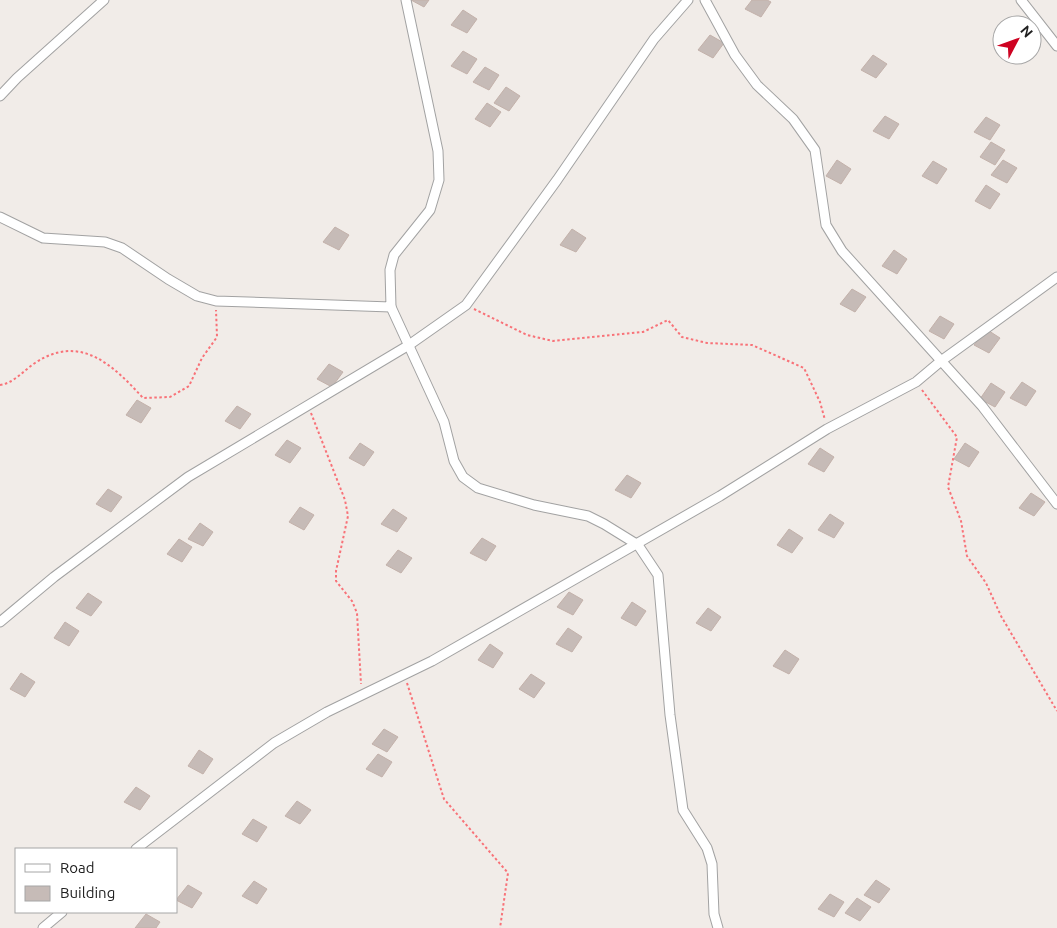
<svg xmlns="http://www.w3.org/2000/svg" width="1057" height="928" font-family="Ubuntu,sans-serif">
<rect width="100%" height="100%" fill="#f1ece8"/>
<g fill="#c6bbb7" stroke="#c3b1aa">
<polygon points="411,0 429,0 424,7"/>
<polygon points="752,0 767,0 771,2 761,17 745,9"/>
<polygon points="463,10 477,19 467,33 451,25"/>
<polygon points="710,35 724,43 713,58 698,50"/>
<polygon points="463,51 477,59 467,74 451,66"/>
<polygon points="873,55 887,64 876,78 861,70"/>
<polygon points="485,67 499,75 489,90 473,82"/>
<polygon points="506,87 520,96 509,111 494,103"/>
<polygon points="487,103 501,112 490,127 475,119"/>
<polygon points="885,116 899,124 889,139 873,131"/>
<polygon points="986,117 1000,125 990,140 974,132"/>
<polygon points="991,142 1005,150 995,165 980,157"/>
<polygon points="837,160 851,169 841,184 826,176"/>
<polygon points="1003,160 1017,168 1007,183 991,175"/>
<polygon points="933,161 947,169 937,184 922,176"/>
<polygon points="986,185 1000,194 990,209 975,201"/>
<polygon points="335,227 349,235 339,250 323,242"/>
<polygon points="572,229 586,238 576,252 560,245"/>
<polygon points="894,250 907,259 897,274 882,266"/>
<polygon points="852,289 866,297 855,312 840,304"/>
<polygon points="940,316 954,324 944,339 929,331"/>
<polygon points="986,329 1000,338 989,353 974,345"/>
<polygon points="329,364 343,372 332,387 317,379"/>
<polygon points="1022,382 1036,391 1026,406 1010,398"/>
<polygon points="991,383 1005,392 995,407 980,399"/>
<polygon points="137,400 151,408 141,423 126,415"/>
<polygon points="237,406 251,414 240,429 225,421"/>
<polygon points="287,440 301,448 290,463 275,455"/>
<polygon points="360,443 374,452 364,466 349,458"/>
<polygon points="965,443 979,452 969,467 954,459"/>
<polygon points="820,448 834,457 824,472 808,464"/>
<polygon points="627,475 641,483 631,498 615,490"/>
<polygon points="108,489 122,497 111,512 96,504"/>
<polygon points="1031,493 1045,502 1034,516 1019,508"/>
<polygon points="300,507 314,515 304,530 289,522"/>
<polygon points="393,509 407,518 397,532 381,524"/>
<polygon points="830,514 844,523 834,538 818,530"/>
<polygon points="200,523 213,532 203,546 188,539"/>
<polygon points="789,529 803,538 792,553 777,545"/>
<polygon points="482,538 496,546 486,561 470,553"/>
<polygon points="179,539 192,547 182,562 167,554"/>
<polygon points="398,550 412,558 401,573 386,565"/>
<polygon points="569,592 583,600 573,615 557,607"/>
<polygon points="88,593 102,602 91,616 76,608"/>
<polygon points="632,602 646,611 636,626 621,618"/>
<polygon points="708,608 721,617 711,631 696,623"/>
<polygon points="65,622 79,631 69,646 54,638"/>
<polygon points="568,628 582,637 572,652 556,644"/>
<polygon points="490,644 503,653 493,668 478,660"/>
<polygon points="785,650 799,659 789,674 773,666"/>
<polygon points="21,673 35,682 25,697 10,689"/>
<polygon points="531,674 545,683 534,698 519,689"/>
<polygon points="384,729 398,737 387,752 372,744"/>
<polygon points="199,750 213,759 203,774 188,766"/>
<polygon points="378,754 392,762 382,777 366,769"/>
<polygon points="136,787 150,796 140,810 124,802"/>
<polygon points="297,801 311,810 300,824 285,816"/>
<polygon points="253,819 267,827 257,842 242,834"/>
<polygon points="876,880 890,889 879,903 864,895"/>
<polygon points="254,881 267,889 257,904 242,896"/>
<polygon points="188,885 202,893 192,908 176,900"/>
<polygon points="830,894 844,902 834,917 818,909"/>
<polygon points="857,898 871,907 860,921 845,913"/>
<polygon points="146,914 160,922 156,928 135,928"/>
</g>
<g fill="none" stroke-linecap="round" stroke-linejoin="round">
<g stroke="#a2a2a2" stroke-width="11">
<g id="street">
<polyline points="705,0 735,55 757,85 793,119 815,150 826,225 842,251 982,406 1057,504"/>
<polyline points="1021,0 1057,46"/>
<polyline points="0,96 17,78 104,0"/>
<polyline points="0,217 43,238 105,242 122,248 168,279 197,296 216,301 391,307 390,270 394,255 430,210 439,180 438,151 406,0"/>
<polyline points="391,307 444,422 454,461 463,477 478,488 534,505 588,516 604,524 638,545 658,575 670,715 683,810 707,848 712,864 714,914 718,928"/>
<polyline points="0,622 54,577 188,477 409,345 466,305 557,180 654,39 688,0"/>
<polyline points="136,849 274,743 327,712 432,661 720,496 827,429 916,382 941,361 1057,277"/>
<polyline points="43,928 62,912"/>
</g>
</g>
<g stroke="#f87278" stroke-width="2" stroke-dasharray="2.5 2.5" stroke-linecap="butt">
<polyline points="474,309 527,335 553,341 643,332 668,320 682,337 707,343 752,345 804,368 820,402 825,420"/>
<path d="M0 385C14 383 23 371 35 363 80 333 113 365 143 398L170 397 189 386 202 358 217 337 216 310"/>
<polyline points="922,390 957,437 948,487 961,521 967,556 986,583 1001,616 1057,711"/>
<polyline points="311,413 345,500 348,516 336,571 336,581 352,601 357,613 361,684"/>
<polyline points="407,683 444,799 508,873 500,928"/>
</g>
<use href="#street" stroke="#fff" stroke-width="9"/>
</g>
<rect x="15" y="848" width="162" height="65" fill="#ffffff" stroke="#a6a6a6"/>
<rect x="25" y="864" width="25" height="8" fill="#ffffff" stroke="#a6a6a6"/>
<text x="60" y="873" font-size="15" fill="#212121">Road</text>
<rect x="25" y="886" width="25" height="15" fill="#c6bbb7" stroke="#a6a6a6"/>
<text x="60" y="898" font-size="15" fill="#212121">Building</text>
<g transform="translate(1017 40) rotate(49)"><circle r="24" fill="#ffffff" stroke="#a6a6a6"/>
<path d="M0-4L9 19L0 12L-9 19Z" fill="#ce0322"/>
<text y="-8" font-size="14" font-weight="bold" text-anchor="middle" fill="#212121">N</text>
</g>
</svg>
